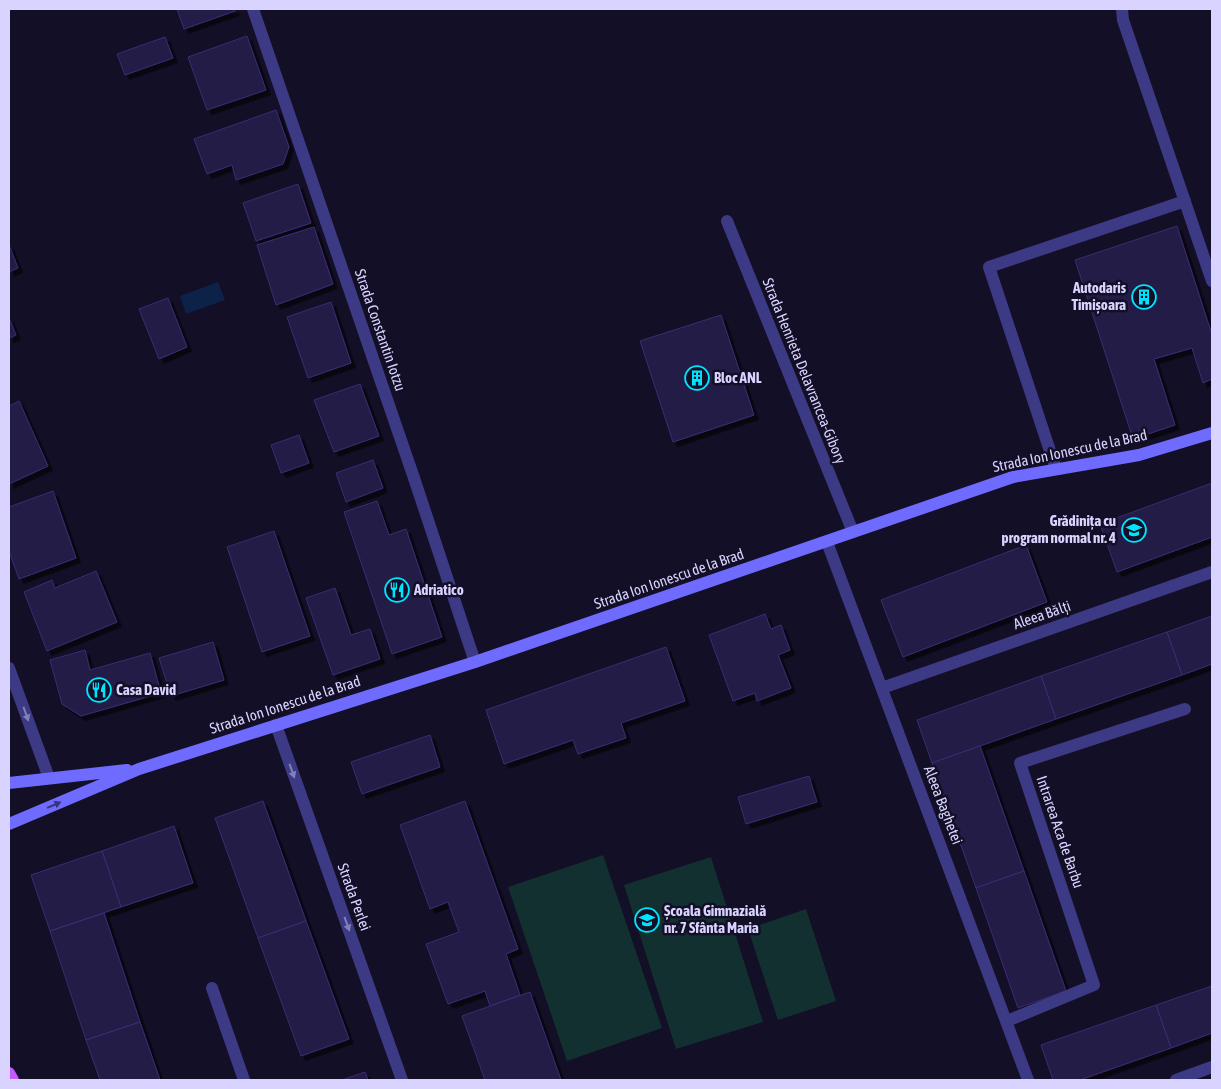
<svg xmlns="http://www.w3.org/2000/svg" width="1221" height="1089" font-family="'Asap Condensed',sans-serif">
<defs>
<filter id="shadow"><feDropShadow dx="4.5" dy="4.5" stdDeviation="0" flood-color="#0009"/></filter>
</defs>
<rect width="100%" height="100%" fill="#130f26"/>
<g fill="#12302f">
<polygon points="603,855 662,1028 567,1061 508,887"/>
<polygon points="711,857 763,1022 676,1049 624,885"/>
<polygon points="806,909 836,1001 778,1020 748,929"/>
</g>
<polygon fill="#0c2248" points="218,282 225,300 186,314 180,296"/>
<g fill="#241b47" stroke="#3b2d73" filter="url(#shadow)">
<polygon points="177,9 234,9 235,11 184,29"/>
<polygon points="247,36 266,90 207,110 188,57"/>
<polygon points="165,37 173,58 125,75 117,54"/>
<polygon points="276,110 289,147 283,164 236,180 232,165 207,174 194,139"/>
<polygon points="298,184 311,223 256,241 243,203"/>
<polygon points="1177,226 1212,335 1212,379 1203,383 1192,348 1154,359 1175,425 1133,439 1075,260"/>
<polygon points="314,227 333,284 276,305 257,245"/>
<polygon points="9,245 18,268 9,272"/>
<polygon points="168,298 187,347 159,359 139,309"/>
<polygon points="331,302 351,363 308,378 287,317"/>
<polygon points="721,315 754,415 673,442 640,341"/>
<polygon points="9,318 16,335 9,338"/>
<polygon points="360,384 379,436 334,452 314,400"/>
<polygon points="19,401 48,466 9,484 9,406"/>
<polygon points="299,435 309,463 281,473 271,445"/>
<polygon points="373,460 383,488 346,502 336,473"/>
<polygon points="1212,483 1212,537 1117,572 1100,524"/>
<polygon points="53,491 76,558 19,579 9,551 9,507"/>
<polygon points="377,501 389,535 406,529 442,637 392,654 344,512"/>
<polygon points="274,531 310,636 262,652 227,547"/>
<polygon points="1026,545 1047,602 903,657 881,600"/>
<polygon points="96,571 117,622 47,651 24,592 52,580 55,588"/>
<polygon points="335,588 351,635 370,629 380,659 333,675 306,598"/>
<polygon points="765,614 771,629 781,625 790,650 778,655 791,688 757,701 755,693 733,701 709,635"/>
<polygon points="1212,616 1212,664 1182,675 1167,632"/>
<polygon points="1167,632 1182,675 1056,719 1041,676"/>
<polygon points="213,642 224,680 171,696 159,658"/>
<polygon points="666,647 685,701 621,723 626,738 578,754 573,740 504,764 486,710"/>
<polygon points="85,650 90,670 150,653 161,693 81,716 62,704 50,660"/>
<polygon points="1041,676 1056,719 932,763 917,720"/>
<polygon points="430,735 440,767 362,794 351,762"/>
<polygon points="980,746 1024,871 976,888 932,763"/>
<polygon points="809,776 817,802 746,824 738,797"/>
<polygon points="263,801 306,921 258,938 215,818"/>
<polygon points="465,801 518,949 506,954 520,995 490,1006 485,991 448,1004 426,944 459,932 448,902 430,909 400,825"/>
<polygon points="174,826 193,883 121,907 102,851"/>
<polygon points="102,851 121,907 50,931 31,875"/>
<polygon points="1024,871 1066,991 1018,1008 976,888"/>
<polygon points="104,913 140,1022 86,1040 50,931"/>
<polygon points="306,921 349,1039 301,1056 258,938"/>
<polygon points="1212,986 1212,1033 1171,1048 1156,1005"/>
<polygon points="530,992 561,1080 485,1080 462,1016"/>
<polygon points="1156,1005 1171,1048 1080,1080 1053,1080 1041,1045"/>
<polygon points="140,1022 160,1080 100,1080 86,1040"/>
<polygon points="365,1072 368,1080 342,1080"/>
</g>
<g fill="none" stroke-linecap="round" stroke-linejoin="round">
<g stroke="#3d3a85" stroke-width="12">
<polyline points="253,9 414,478"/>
<polyline points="727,221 853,532"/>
<polyline points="1056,469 989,267 1185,201"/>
<polyline points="827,542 1028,1080"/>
<polyline points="882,688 1212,572"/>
<polyline points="212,988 244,1080"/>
<polyline points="1007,1021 1094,985 1020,763 1185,709"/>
</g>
<g stroke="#3d3a85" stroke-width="12">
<polyline points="1122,9 1123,20 1212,281"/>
<polyline points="414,478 475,662"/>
<polyline points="9,668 49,778"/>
<polyline points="276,725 402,1080"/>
<polyline points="1176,1080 1212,1067"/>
</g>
<g stroke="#6f6bff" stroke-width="12">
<polyline points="9,783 127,770"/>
<polyline points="9,824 139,769 475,662 1013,477 1139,455 1212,433"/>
</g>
<polyline stroke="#c25bff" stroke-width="12" points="9,1073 13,1080"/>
</g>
<defs><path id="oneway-solid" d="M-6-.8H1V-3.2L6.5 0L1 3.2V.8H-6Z" transform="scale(1.25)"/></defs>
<g fill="#837fbc">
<use href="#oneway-solid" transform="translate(26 714) rotate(70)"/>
<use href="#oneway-solid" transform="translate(292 771) rotate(70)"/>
<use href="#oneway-solid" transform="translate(347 924) rotate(70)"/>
</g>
<use fill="#38347d" href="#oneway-solid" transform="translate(54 805) rotate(-23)"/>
<defs>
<g id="building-ring" transform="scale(1.25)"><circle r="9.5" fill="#130f26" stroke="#00e5ff" stroke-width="1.5"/><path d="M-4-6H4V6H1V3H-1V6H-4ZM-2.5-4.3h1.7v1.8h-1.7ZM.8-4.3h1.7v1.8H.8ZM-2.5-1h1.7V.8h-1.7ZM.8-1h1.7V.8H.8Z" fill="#00e5ff"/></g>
<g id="school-ring" transform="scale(1.25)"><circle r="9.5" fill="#130f26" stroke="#00e5ff" stroke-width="1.5"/><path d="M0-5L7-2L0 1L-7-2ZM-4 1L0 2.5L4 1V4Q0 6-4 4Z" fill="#00e5ff"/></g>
<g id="restaurant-ring" transform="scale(1.25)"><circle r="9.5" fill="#130f26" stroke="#00e5ff" stroke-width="1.5"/><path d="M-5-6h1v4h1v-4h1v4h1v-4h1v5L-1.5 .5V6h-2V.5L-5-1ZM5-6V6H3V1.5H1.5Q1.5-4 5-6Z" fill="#00e5ff"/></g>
</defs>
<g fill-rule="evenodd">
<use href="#building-ring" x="1144" y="297"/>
<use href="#building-ring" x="697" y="378"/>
<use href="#school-ring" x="1134" y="530"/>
<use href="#restaurant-ring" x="397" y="590"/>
<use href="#restaurant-ring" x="99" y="690"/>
<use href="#school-ring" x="647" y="920"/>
</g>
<g text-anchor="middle" stroke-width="5" stroke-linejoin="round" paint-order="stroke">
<g font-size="15" font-weight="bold" fill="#d9d4ff" stroke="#130f26" text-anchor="start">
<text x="1126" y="293" text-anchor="end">Autodaris<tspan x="1126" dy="17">Timișoara</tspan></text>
<text x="714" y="383">Bloc ANL</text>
<text x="1116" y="526" text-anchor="end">Grădinița cu<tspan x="1116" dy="17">program normal nr. 4</tspan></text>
<text x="414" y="595">Adriatico</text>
<text x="116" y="695">Casa David</text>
<text x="664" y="916">Școala Gimnazială<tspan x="664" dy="17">nr. 7 Sfânta Maria</tspan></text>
</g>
<g font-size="15" fill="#d9d4ff" stroke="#130f26">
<text transform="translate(380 330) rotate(71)" y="5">Strada Constantin Iotzu</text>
<text transform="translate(804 371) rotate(68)" y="5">Strada Henrieta Delavrancea-Gibory</text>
<text transform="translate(1070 451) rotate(-12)" y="5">Strada Ion Ionescu de la Brad</text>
<text transform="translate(669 579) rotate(-19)" y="5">Strada Ion Ionescu de la Brad</text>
<text transform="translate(1042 615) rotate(-19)" y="5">Aleea Bălți</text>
<text transform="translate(285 705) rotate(-18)" y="5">Strada Ion Ionescu de la Brad</text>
<text transform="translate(943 805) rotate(69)" y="5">Aleea Baghetei</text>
<text transform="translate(1060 832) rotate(71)" y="5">Intrarea Aca de Barbu</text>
<text transform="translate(354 897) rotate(70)" y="5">Strada Perlei</text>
</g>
</g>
<rect width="1221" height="1089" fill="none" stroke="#d9d4ff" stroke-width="20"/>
</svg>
